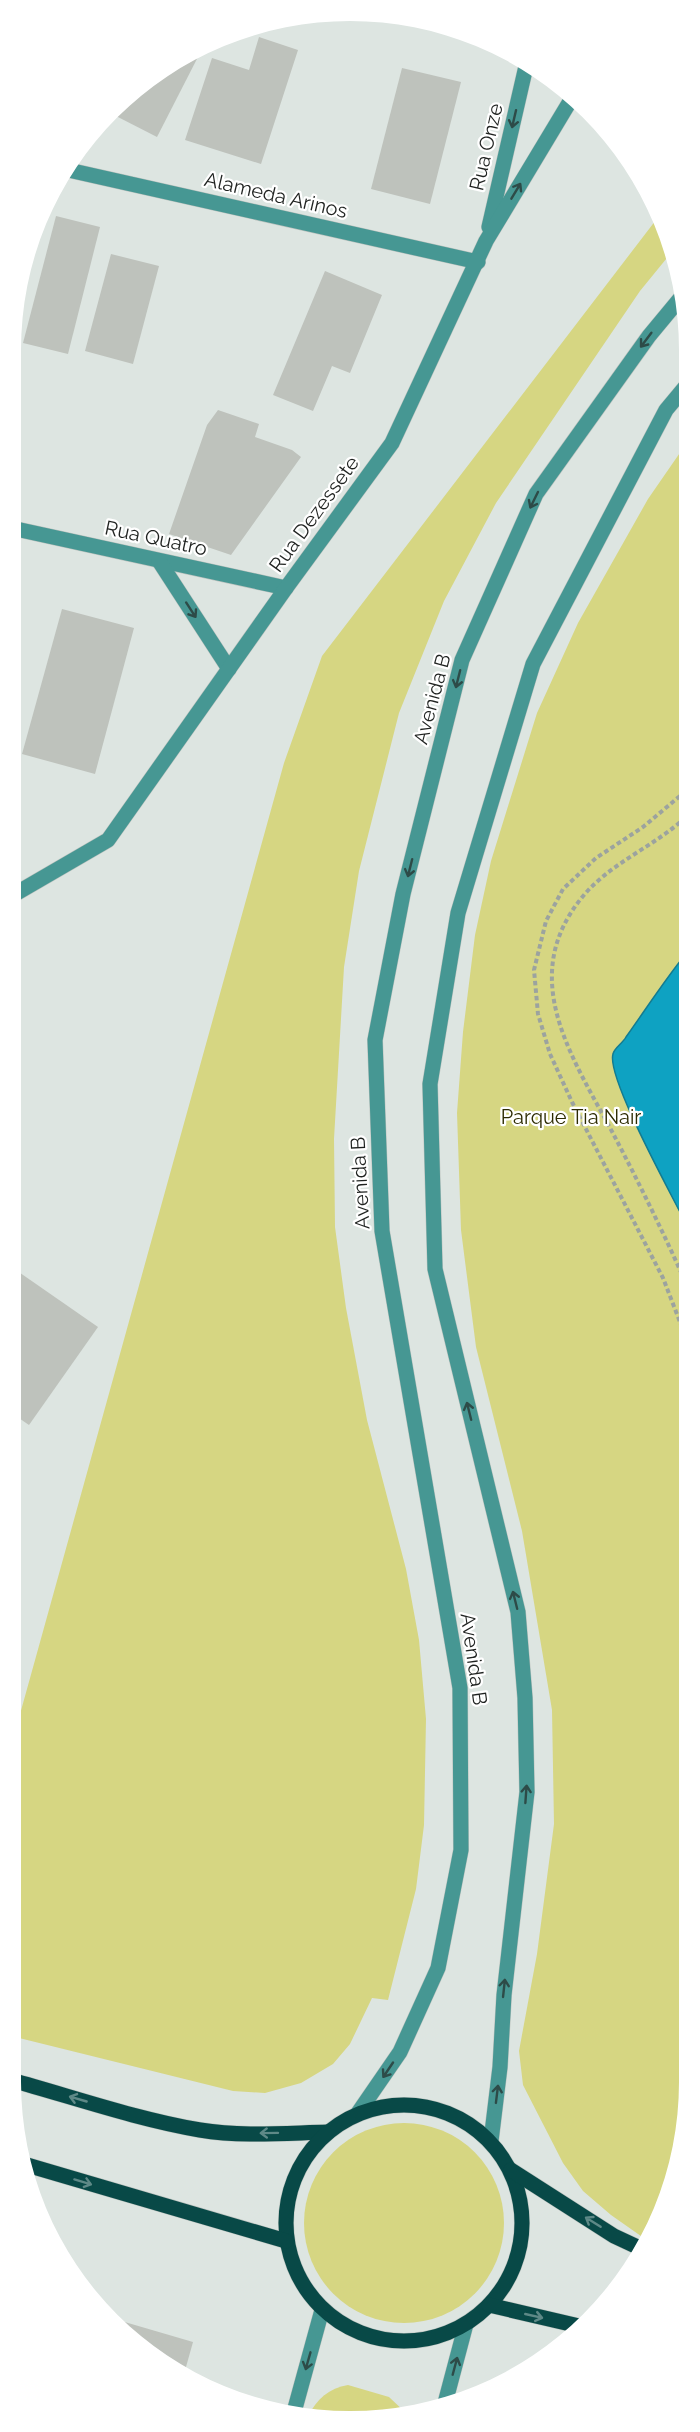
<svg xmlns="http://www.w3.org/2000/svg" width="700" height="2432" font-family="Raleway,sans-serif">
<rect width="100%" height="100%" fill="#dde5e1"/>
<g fill="#d6d682">
<polygon points="659,216 671,253 640,291 496,503 444,601 399,713 359,871 344,967 334,1139 335,1227 346,1308 367,1420 406,1569 419,1640 426,1719 424,1825 416,1889 388,2000 372,1998 350,2044 333,2064 301,2083 265,2093 233,2091 11,2036 12,1743 284,763 322,656"/>
<polygon points="686,444 683,2148 648,2241 611,2215 583,2191 563,2163 523,2085 519,2051 537,1954 554,1824 552,1710 522,1531 476,1347 461,1230 457,1113 463,1032 475,935 491,861 537,713 578,623 648,499"/>
<circle cx="404" cy="2223" r="100"/>
<path d="M348 2385 389 2397 406 2413 327 2421 308 2416C317 2399 329 2388 348 2385Z"/>
</g>
<path fill="#0ea2c2" stroke="#137c91" stroke-width="1.5" d="M685 955V1222C672 1195 606 1077 613 1054 614 1048 623 1043 626 1037 646 1009 664 981 685 955Z"/>
<g fill="#bec2bc">
<polygon points="259,37 298,50 261,164 185,140 212,58 249,70"/>
<polygon points="201,51 157,137 114,115 161,68"/>
<polygon points="402,68 461,82 430,204 371,189"/>
<polygon points="56,216 100,227 68,354 23,343"/>
<polygon points="111,254 159,266 133,364 85,351"/>
<polygon points="325,271 382,295 350,373 332,366 313,411 273,395"/>
<polygon points="20,277 26,279 17,305 17,284"/>
<polygon points="218,410 259,424 255,437 292,450 301,457 231,555 169,534 207,425"/>
<polygon points="62,609 134,628 95,774 22,754"/>
<polygon points="13,1268 98,1327 29,1425 13,1414"/>
<polygon points="111,2318 193,2342 184,2374"/>
</g>
<g fill="none" stroke-linecap="round" stroke-linejoin="round">
<g stroke="#bbc2be" stroke-width="16">
<g id="minor">
<polyline points="64,169 478,262"/>
<polyline points="489,227 527,62"/>
<polyline points="16,529 286,588"/>
<polyline points="159,561 229,669"/>
<polyline points="15,894 108,840 286,588 392,443 486,241 572,98"/>
<polyline points="358,2113 400,2052 438,1968 461,1850 460,1688 382,1231 375,1040 403,894 462,660 536,494 649,336 683,295"/>
<polyline points="491,2141 500,2067 504,1995 527,1792 525,1698 518,1612 435,1269 430,1084 458,913 533,664 666,410 686,386"/>
<polyline points="444,2407 466,2324"/>
<polyline points="294,2412 322,2310"/>
</g>
</g>
<g stroke="#bbc2be" stroke-width="16">
<g id="primary">
<path d="M11 2080C73 2097 136 2119 200 2130 242 2137 286 2133 328 2132"/>
<circle cx="404" cy="2223" r="118"/>
<polyline points="27,2165 286,2241"/>
<polyline points="511,2170 614,2236 644,2250"/>
<polyline points="489,2305 579,2326"/>
</g>
</g>
<g stroke="#9ca39f" stroke-width="4" stroke-dasharray="4.5 3" stroke-linecap="butt">
<path d="M685 1281C664 1234 641 1187 617 1141 576 1062 513 979 584 895 612 862 655 846 686 817"/>
<polyline points="685,1335 663,1278 572,1102 550,1054 538,1014 534,970 546,921 563,889 596,858 643,827 686,791"/>
</g>
<use href="#minor" stroke="#469793" stroke-width="15"/>
<use href="#primary" stroke="#084947" stroke-width="15"/>
</g>
<defs><path id="oneway-shaft" d="M-6 0H5M1.5-3L5.5 0L1.5 3" fill="none" stroke-width="1.6" stroke-linecap="round" stroke-linejoin="round" transform="scale(1.5)"/></defs>
<g stroke="#2d4b48">
<use href="#oneway-shaft" transform="translate(514 119) rotate(103)"/>
<use href="#oneway-shaft" transform="translate(516 191) rotate(-59)"/>
<use href="#oneway-shaft" transform="translate(646 340) rotate(127)"/>
<use href="#oneway-shaft" transform="translate(534 500) rotate(116)"/>
<use href="#oneway-shaft" transform="translate(191 610) rotate(57)"/>
<use href="#oneway-shaft" transform="translate(458 679) rotate(104)"/>
<use href="#oneway-shaft" transform="translate(410 868) rotate(104)"/>
<use href="#oneway-shaft" transform="translate(469 1411) rotate(-104)"/>
<use href="#oneway-shaft" transform="translate(515 1600) rotate(-104)"/>
<use href="#oneway-shaft" transform="translate(526 1794) rotate(-86)"/>
<use href="#oneway-shaft" transform="translate(504 1988) rotate(-84)"/>
<use href="#oneway-shaft" transform="translate(388 2070) rotate(124)"/>
<use href="#oneway-shaft" transform="translate(497 2094) rotate(-83)"/>
<use href="#oneway-shaft" transform="translate(308 2361) rotate(106)"/>
<use href="#oneway-shaft" transform="translate(455 2366) rotate(-75)"/>
</g>
<g stroke="#5e8987">
<use href="#oneway-shaft" transform="translate(78 2099) rotate(-164)"/>
<use href="#oneway-shaft" transform="translate(269 2133) rotate(179)"/>
<use href="#oneway-shaft" transform="translate(83 2182) rotate(17)"/>
<use href="#oneway-shaft" transform="translate(593 2222) rotate(-148)"/>
<use href="#oneway-shaft" transform="translate(534 2316) rotate(13)"/>
</g>
<g text-anchor="middle" stroke-width="4.5" stroke-linejoin="round" paint-order="stroke">
<g font-size="20" fill="#1f2220" stroke="#fff">
<text transform="translate(486 147) rotate(-77)" y="7">Rua Onze</text>
<text transform="translate(276 195) rotate(13)" y="7">Alameda Arinos</text>
<text transform="translate(314 514) rotate(-54)" y="7">Rua Dezessete</text>
<text transform="translate(156 538) rotate(12)" y="7">Rua Quatro</text>
<text transform="translate(432 699) rotate(-75)" y="7">Avenida B</text>
<text transform="translate(360 1183) rotate(-93)" y="7">Avenida B</text>
<text transform="translate(474 1659) rotate(82)" y="7">Avenida B</text>
</g>
<g font-size="20" fill="#2d2b02" stroke="#fff">
<text x="571" y="1124">Parque Tia Nair</text>
</g>
</g>
<path d="M0 0H700V2432H0ZM350 21H350A329 329 0 0 1 679 350V2082A329 329 0 0 1 350 2411H350A329 329 0 0 1 21 2082V350A329 329 0 0 1 350 21Z" fill="#fff" fill-rule="evenodd"/>
</svg>
